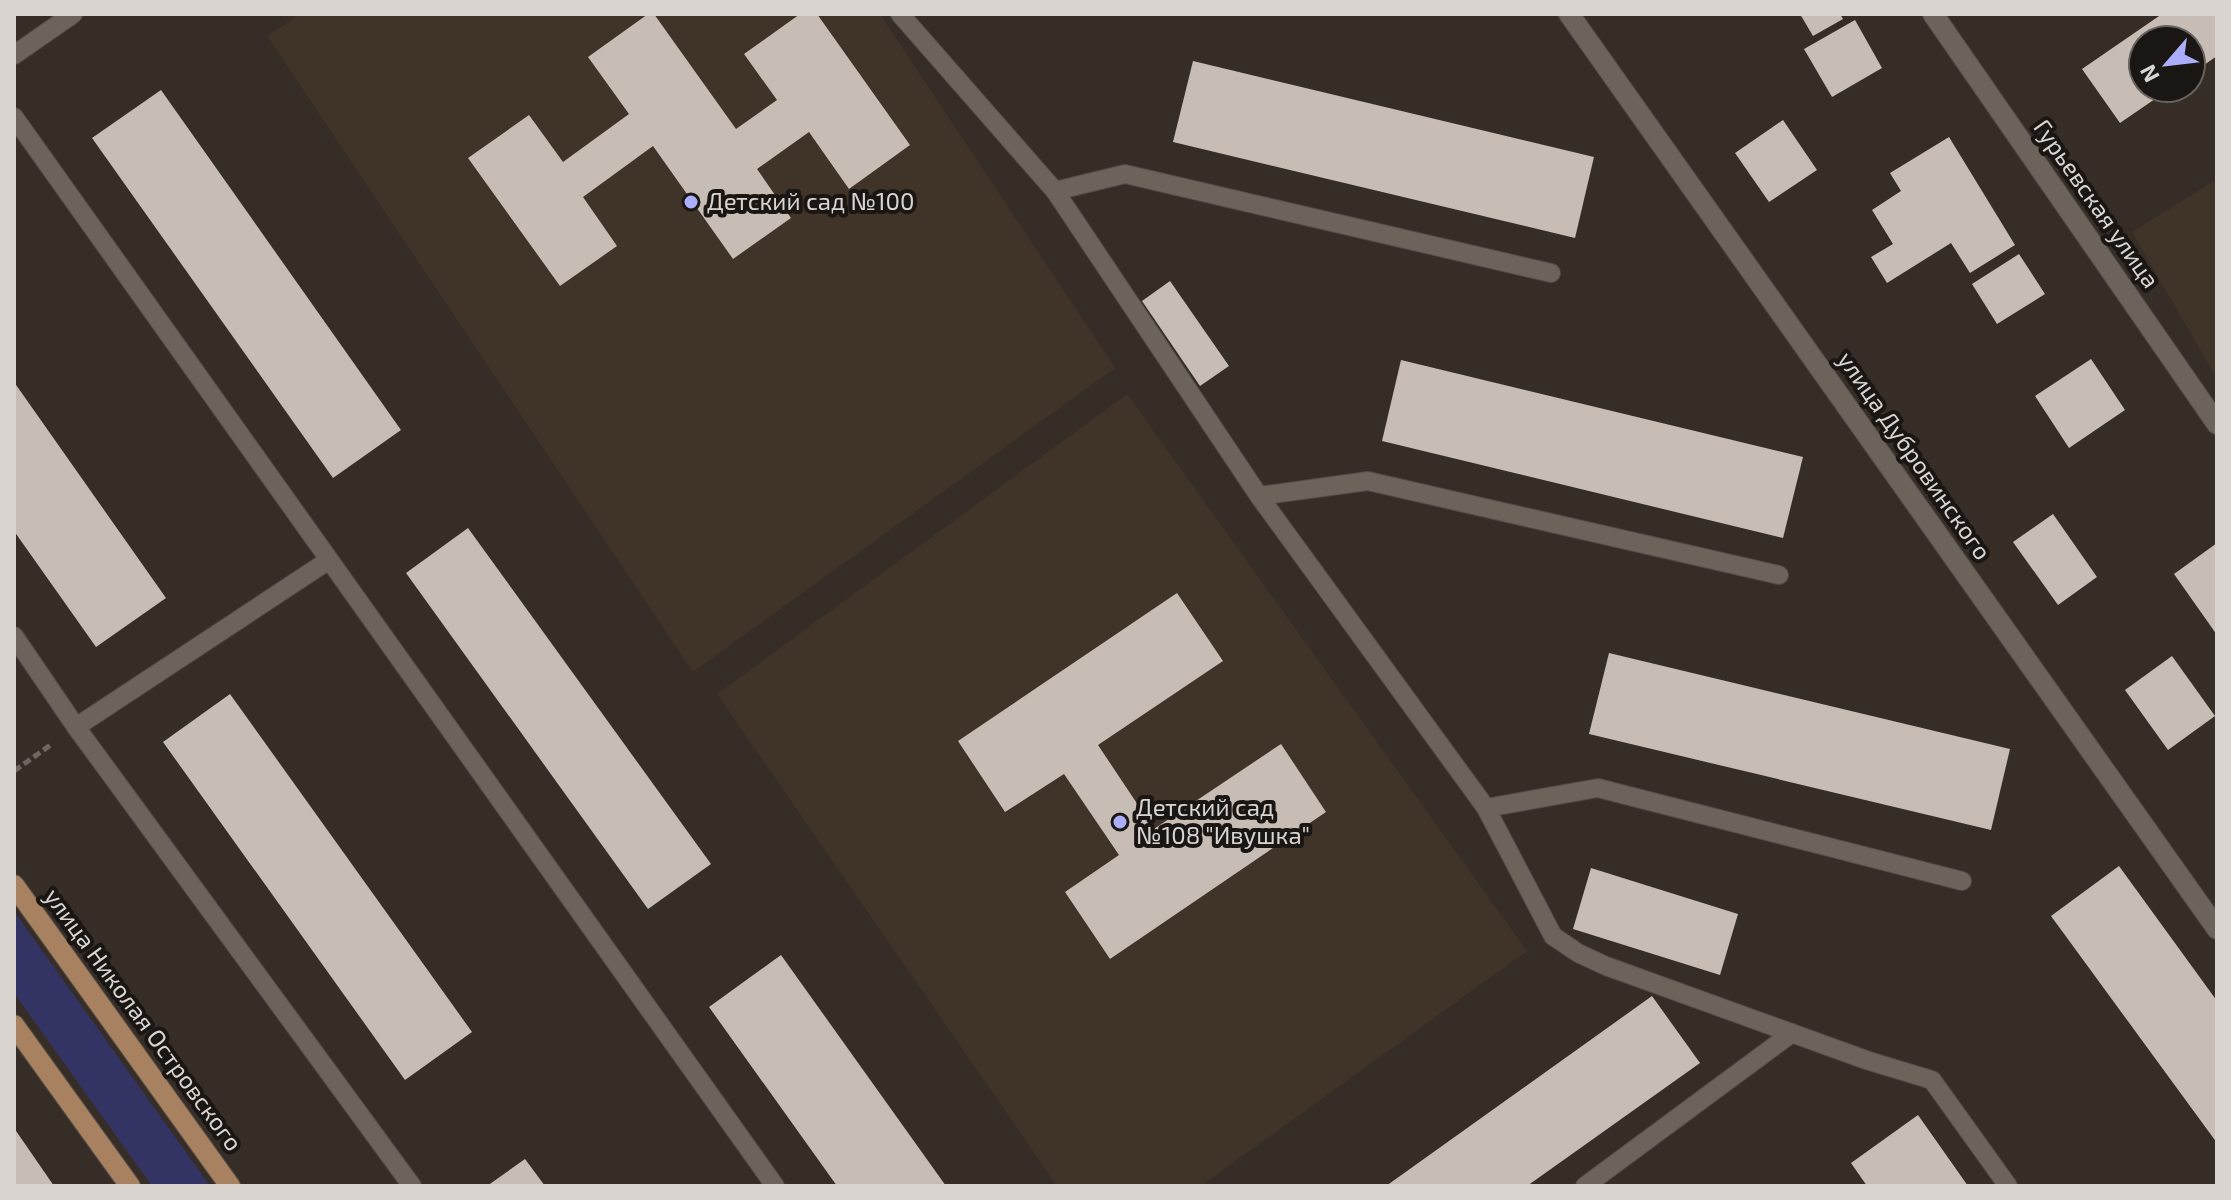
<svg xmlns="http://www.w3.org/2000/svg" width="2231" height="1200" font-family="'Exo 2',sans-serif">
<rect width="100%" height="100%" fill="#352d26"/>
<g fill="#403327">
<polygon points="300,14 880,14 1115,368 693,672 267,36"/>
<polygon points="2217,179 2217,379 2132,232"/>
<polygon points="1127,394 1527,951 1201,1186 1057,1186 717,694"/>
</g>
<polygon fill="#343464" points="14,911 210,1186 152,1186 14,993"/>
<g fill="#c8bdb4">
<polygon points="648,14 654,14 736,129 777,100 744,54 800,14 817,14 910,145 849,189 809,132 757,169 791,218 733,259 653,146 583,197 617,246 560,286 468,158 529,115 563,162 629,114 588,57"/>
<polygon points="1800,14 1840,14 1843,19 1813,36"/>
<polygon points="2162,14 2217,14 2217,56 2191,74 2191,40 2143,40 2143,88 2171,88 2120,123 2082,69"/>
<polygon points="1855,20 1882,68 1832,97 1804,49"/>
<polygon points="1193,61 1594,157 1575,238 1173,142"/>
<polygon points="161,90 401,430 333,478 92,138"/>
<polygon points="1783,120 1817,170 1769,202 1735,153"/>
<polygon points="1949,137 2015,245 1970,273 1951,243 1887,283 1871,257 1893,244 1872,210 1901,191 1890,173"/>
<polygon points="2019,254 2045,294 1997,324 1972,284"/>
<polygon points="1170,281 1229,366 1200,386 1142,301"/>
<polygon points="2091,359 2125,410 2069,448 2035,396"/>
<polygon points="1401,360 1803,457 1783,538 1382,441"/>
<polygon points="14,382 166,598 96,647 14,531"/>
<polygon points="2053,514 2097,577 2058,605 2013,542"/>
<polygon points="468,528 711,864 648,909 406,573"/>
<polygon points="2217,543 2217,635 2174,574"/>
<polygon points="1177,593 1223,661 1098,745 1154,829 1281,744 1326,812 1110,959 1065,892 1119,855 1064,774 1005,812 958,741"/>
<polygon points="1609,653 2010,749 1991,830 1589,734"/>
<polygon points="2172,656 2215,716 2168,750 2125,690"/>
<polygon points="230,694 472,1032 405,1080 163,742"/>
<polygon points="2119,866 2217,1001 2217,1143 2051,916"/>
<polygon points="1591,868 1738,914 1720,975 1573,929"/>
<polygon points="781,955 946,1186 837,1186 709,1007"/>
<polygon points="1652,996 1700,1063 1527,1186 1386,1186"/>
<polygon points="1918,1115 1968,1186 1867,1186 1851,1163"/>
<polygon points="14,1128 54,1186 14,1186"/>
<polygon points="525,1159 545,1186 487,1186"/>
</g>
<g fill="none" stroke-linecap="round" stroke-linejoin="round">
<g stroke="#524b45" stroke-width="20">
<g id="service">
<polyline points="900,14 1055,191 1259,496 1486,808 1553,936 1578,953 1606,966 1869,1061 1932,1080 2008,1186"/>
<polyline points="14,55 73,14"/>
<polyline points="14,117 775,1186"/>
<polyline points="1055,191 1125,174 1551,273"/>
<polyline points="1259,496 1368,481 1779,575"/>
<polyline points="14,636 76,727 412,1186"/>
<polyline points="76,727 329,560"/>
<polyline points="1486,808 1598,788 1962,881"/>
<polyline points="1585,1186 1792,1033"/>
</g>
</g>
<g stroke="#524b45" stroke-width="22">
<g id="minor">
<polyline points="1569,14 2217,929"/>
<polyline points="1933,14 2217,424"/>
</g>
</g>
<g stroke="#524b45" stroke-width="22">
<g id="primary">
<polyline points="14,885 230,1186"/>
<polyline points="14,1025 130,1186"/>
</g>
</g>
<polyline stroke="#6e6660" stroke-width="5" stroke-dasharray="8 4" stroke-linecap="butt" points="14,771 52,744"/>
<use href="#service" stroke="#6c635b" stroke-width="18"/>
<use href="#minor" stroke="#6c635b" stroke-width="20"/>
<use href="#primary" stroke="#a88260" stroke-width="20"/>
</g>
<g fill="#abaffb" stroke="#1a1613" stroke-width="3">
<circle cx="691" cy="202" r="8"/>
<circle cx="1120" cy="822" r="8"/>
</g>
<g text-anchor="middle" stroke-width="8" stroke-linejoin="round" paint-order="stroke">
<g font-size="24" fill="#dbd5d1" stroke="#1a1613" text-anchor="start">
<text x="707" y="210">Детский сад №100</text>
<text x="1136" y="816">Детский сад<tspan x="1136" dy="28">№108 "Ивушка"</tspan></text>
</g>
<g font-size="24" fill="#dbd5d1" stroke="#1a1613">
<text transform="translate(2096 204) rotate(55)" y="8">Гурьевская улица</text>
<text transform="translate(1914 456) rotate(55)" y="8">улица Дубровинского</text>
<text transform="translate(143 1020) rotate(54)" y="8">улица Николая Островского</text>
</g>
</g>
<rect width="2231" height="1200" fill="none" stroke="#dbd5d1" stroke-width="32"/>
<g transform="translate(2167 64) rotate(242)"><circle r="38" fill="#1a1613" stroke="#67625f" stroke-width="2"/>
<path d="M0-6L14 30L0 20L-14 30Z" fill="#abaffb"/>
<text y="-12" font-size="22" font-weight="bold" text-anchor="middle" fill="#dbd5d1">N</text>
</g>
</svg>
